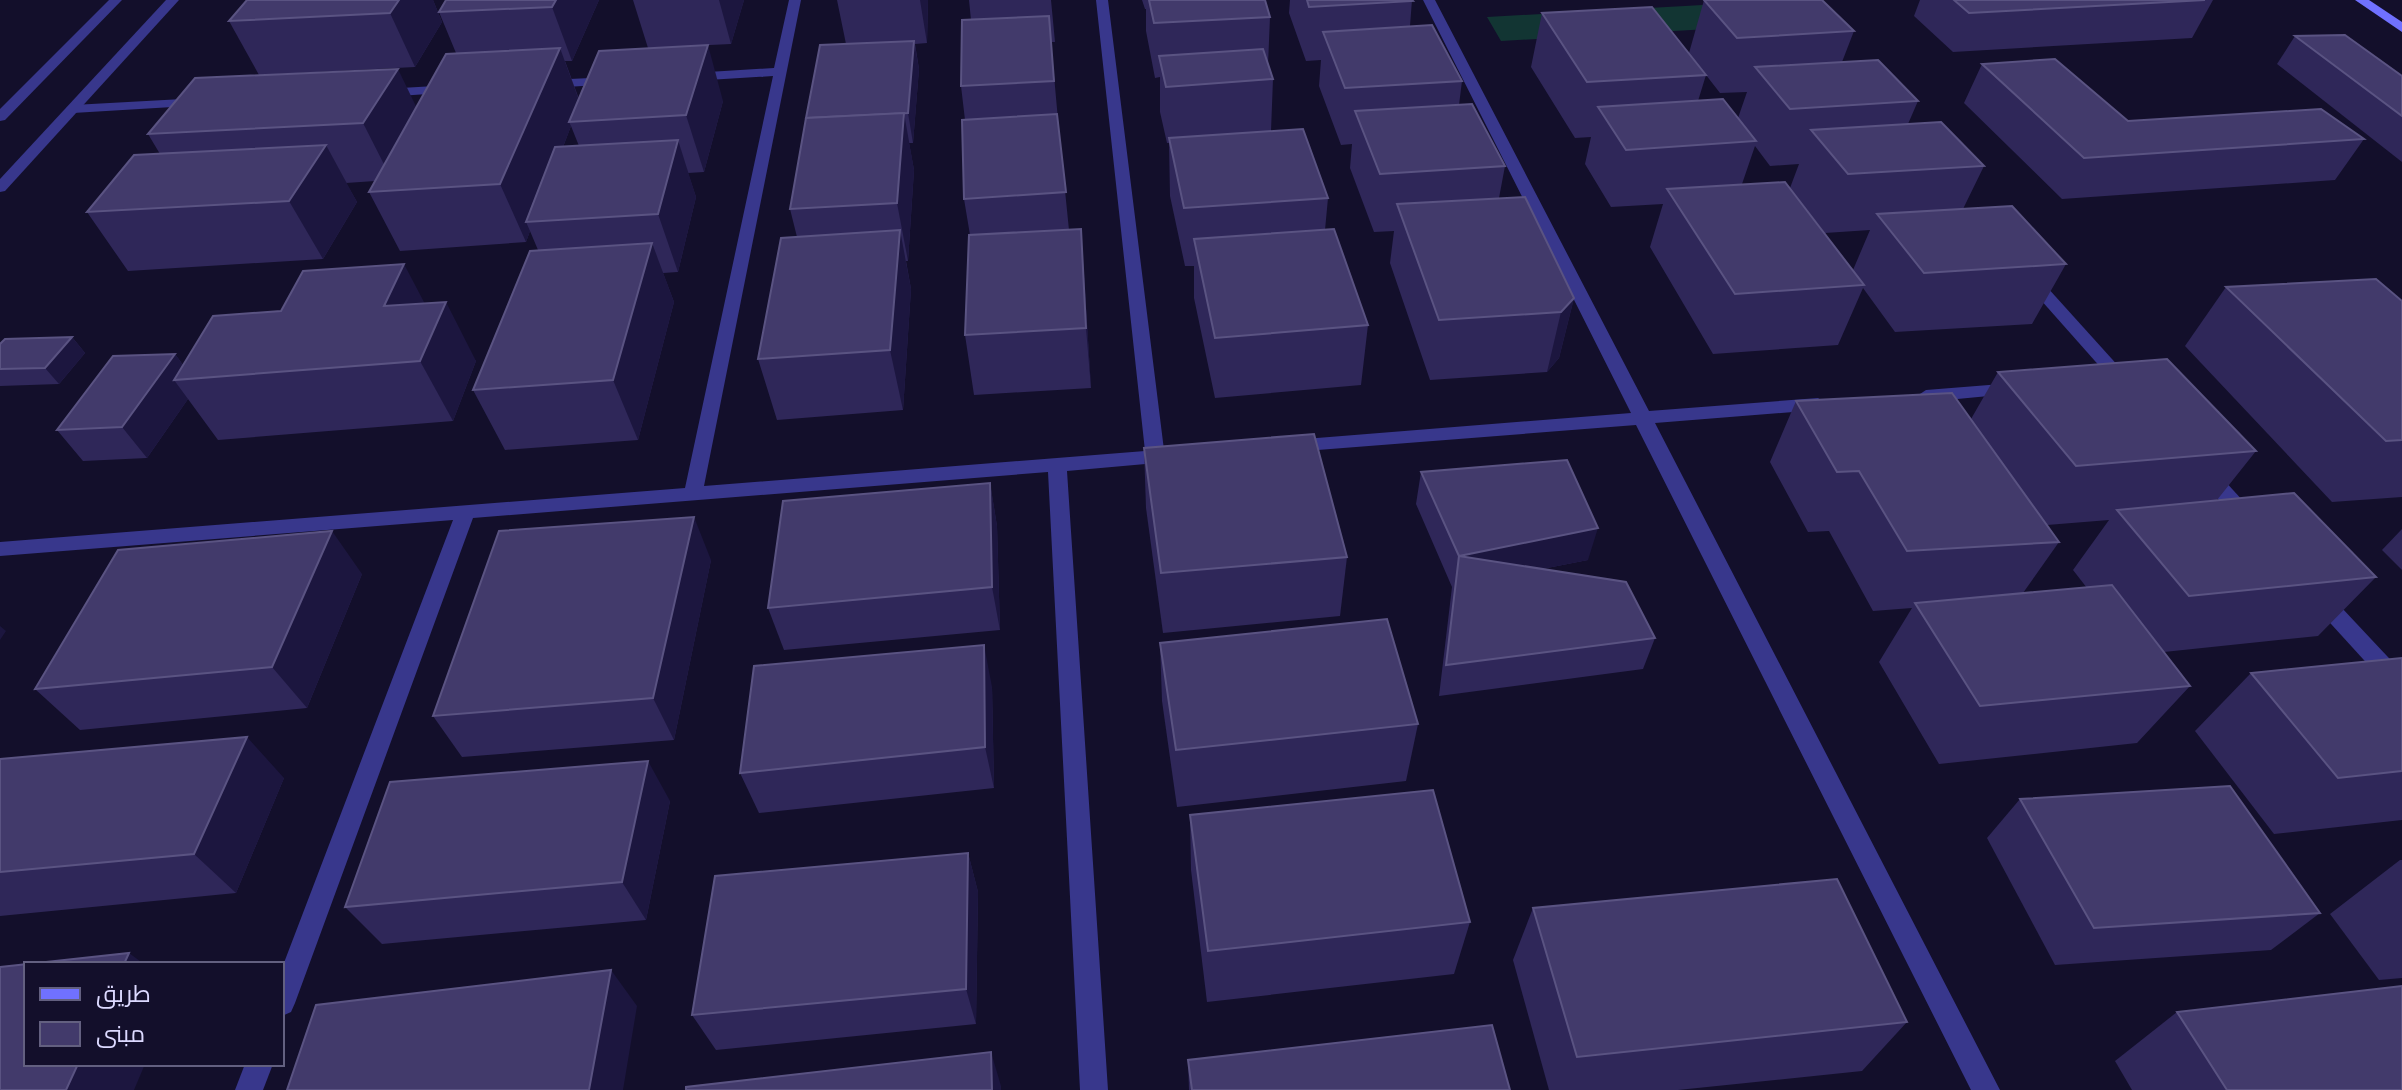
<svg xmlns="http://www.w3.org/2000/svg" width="2402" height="1090" font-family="Manrope,Cairo,sans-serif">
<rect width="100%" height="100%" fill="#130f2b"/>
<polygon fill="#123533" points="1756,2 1777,25 1501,41 1487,17"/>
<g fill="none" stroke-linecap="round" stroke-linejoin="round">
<g fill="#38378c" fill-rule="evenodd">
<polygon points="789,0 801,0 704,486 1145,451 1096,0 1108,0 1164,450 1175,451 1177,456 1168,462 1067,471 1108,1090 1080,1090 1048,472 473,518 295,1003 291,1012 282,1016 282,968 453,520 0,556 0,542 685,488 773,76 692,81 685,77 692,73 774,68"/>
<polygon points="1423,0 1435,0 1649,411 1818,398 1827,404 1818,410 1655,423 2000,1090 1971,1090 1636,425 1292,452 1283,446 1292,440 1631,413"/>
<polygon points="612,77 617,78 617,84 548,88 541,84 548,80"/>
<polygon points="452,85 459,89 457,92 384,97 377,93 384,89"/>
<polygon points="201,98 208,102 206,105 73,113 66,109 73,105"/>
<polygon points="2031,274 2037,276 2130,379 2133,383 2130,387 2118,387 2025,282 2023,279"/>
<polygon points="2014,383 2020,385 2023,389 2020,393 1926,402 1917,396 1926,390"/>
<polygon points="2205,465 2212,467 2255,514 2258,519 2255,524 2241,524 2198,477 2196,472 2198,467"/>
<polygon points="2318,588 2325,590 2402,672 2402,696 2394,693 2311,602 2308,596 2311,590"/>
<polygon points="245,1064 273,1064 263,1090 235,1090"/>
</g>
<g fill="#38378c" fill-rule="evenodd">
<polygon points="109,0 122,0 5,120 0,121 0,109"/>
<polygon points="166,0 179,0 5,191 0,192 0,179"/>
</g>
<polygon fill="#7071ff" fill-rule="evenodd" points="2355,0 2369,0 2402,22 2402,32"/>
</g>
<g fill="#2f2759" fill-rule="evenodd">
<polygon points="433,0 442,22 415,67 259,75 229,21"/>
<path d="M599 0 572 61H565L579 99 723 101 704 172 688 173 696 197 678 272 663 273 674 302 638 440 505 450 473 390 538 250 530 231 526 242 400 251 369 192 375 181 346 183 357 202 323 259 128 271 87 212 160 154 148 134 416 107 456 53 439 12ZM571 126 579 146 563 147Z"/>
<polygon points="633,0 744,0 731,44 648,48"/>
<polygon points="837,0 928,0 927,43 915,44 919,69 913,143 909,143 914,170 908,261 906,261 911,289 903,410 777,420 758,359 797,237 790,209 846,44"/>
<polygon points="969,0 1051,0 1055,42 1051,42 1059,131 1069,230 1081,229 1091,388 974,395 965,335 970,235 964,199 965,120 961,86 971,20"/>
<polygon points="1142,0 1265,0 1270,17 1268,65 1273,79 1271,131 1328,198 1325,230 1368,325 1361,385 1215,398 1194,298 1194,266 1185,266 1170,196 1169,143 1167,143 1160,112 1160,77 1155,78 1146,31 1146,9 1145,9"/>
<polygon points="1290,0 1412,0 1410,26 1462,81 1459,105 1505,166 1499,198 1574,298 1559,358 1547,372 1430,380 1390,263 1394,231 1374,232 1350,168 1352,144 1341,145 1319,86 1321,60 1306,61 1289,13"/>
<path d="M1704 0 1854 31 1842 62 1918 101 1908 124 1984 166 1963 209 2066 264 2032 324 1895 332 1863 288 1838 345 1713 354 1650 247 1663 204 1611 207 1585 164 1591 137 1575 138 1531 67 1542 13 1689 53ZM1706 75 1720 93 1747 92 1738 118 1698 101ZM1755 146 1770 166 1799 164 1790 188 1825 233 1870 230 1853 270 1742 184Z"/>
<polygon points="1920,0 2213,0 2192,38 1953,52 1914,16"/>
<polygon points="2295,36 2402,76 2402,162 2277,64"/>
<polygon points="1982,64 2128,121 2364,139 2335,180 2062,199 1964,103"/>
<polygon points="2226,287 2402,301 2402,497 2332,502 2185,346"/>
<polygon points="425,303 476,361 453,421 218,440 188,399 147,458 83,461 57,430 175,354 183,365"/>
<polygon points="72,337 85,353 59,384 0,386 0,369"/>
<path d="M1998 372 2256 451 2217 500 2376 577 2318 636 2164 652 2190 686 2137 743 1939 764 1879 662 1912 608 1873 611 1829 531 1808 532 1770 462 1796 401 1971 419ZM2109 520 2073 570 2087 588 2023 593 2059 542 2047 525Z"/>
<polygon points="1144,448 1347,557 1340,616 1163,633 1146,508"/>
<polygon points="1421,472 1588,560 1542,569 1655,638 1643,669 1439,696 1452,587 1416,504"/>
<polygon points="990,483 997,526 1000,630 784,650 768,608"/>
<polygon points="2402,529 2402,570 2382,550"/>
<polygon points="711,560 674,740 462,757 433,716"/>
<polygon points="362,574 307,708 80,730 35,689"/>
<polygon points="1160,643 1418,724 1406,781 1177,807 1162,701"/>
<polygon points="2402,658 2402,820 2274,834 2195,731 2251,673"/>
<polygon points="992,687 994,788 759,813 740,773"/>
<polygon points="0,759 284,778 236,893 0,916"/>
<polygon points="2020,799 2320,913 2271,950 2055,965 1987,838"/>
<polygon points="670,801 646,920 382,944 345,907"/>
<polygon points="1190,815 1470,922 1454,974 1207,1002 1191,870"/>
<polygon points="968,853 978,892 976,1024 716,1050 692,1015"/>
<polygon points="2400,860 2402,860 2402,978 2379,980 2330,914"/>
<polygon points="1533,908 1907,1022 1862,1071 1678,1090 1549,1090 1513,960"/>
<polygon points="2177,1012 2402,1090 2132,1090 2115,1061"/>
<polygon points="1188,1060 1510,1090 1189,1090"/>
</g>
<g fill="#1c163f">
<polygon points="399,0 433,0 442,22 415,67 390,13"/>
<polygon points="556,0 599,0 572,61 552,7"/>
<polygon points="719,0 744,0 731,44"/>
<polygon points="920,0 928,0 927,43"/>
<polygon points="914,41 919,69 913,143 908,113"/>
<polygon points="708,45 723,101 704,172 686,115"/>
<polygon points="560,48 580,103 569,122 571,126 534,222 526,222 530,231 526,242 500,184"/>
<polygon points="398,69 425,125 392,180 363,123"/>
<polygon points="904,113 914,170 908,261 897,203"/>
<polygon points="678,140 696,197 678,272 658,214"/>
<polygon points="326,145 357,202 323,259 289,201"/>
<polygon points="1081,229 1085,288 1091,388 1086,328"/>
<polygon points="900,230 911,289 903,410 890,350"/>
<polygon points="652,243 674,302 638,440 613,380"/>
<polygon points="404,264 435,323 384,306"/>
<polygon points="1574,298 1559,358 1547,372 1561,312"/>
<polygon points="446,302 476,361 453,421 420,361"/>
<polygon points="72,337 85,353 59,384 45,368"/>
<polygon points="175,354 193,379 174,380 188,399 147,458 122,427"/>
<polygon points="990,483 997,526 1000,630 992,587"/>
<polygon points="694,517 711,560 674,740 653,698"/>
<polygon points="1598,528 1588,560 1455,586 1459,556"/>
<polygon points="332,531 362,574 307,708 272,667"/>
<polygon points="0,626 6,631 0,640"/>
<polygon points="984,645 992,687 994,788 985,747"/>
<polygon points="247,737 284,778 236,893 194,854"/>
<polygon points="648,761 670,801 646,920 622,882"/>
<polygon points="968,853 978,892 976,1024 966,989"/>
<polygon points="129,953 144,964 124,964"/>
<polygon points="611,970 637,1006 623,1090 589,1090"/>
<polygon points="991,1052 1001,1086 1001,1090 992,1090"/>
<polygon points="78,1064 145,1064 134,1090 66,1090"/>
</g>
<g fill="#423a6b" stroke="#5a5382" stroke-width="2">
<polygon points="247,0 399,0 390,13 229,21"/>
<polygon points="446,0 556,0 552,7 439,12"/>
<polygon points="1149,0 1265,0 1270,17 1154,23"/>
<polygon points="1307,0 1412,0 1413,1 1309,7"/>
<polygon points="1704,0 1822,0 1854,31 1737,38"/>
<polygon points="1954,0 2205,0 1969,13"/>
<polygon points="1652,7 1706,75 1587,82 1542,13"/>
<polygon points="1049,16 1054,81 961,86 962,20"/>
<polygon points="1432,25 1462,81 1345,88 1323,32"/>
<polygon points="2345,35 2402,76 2402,116 2295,36"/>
<polygon points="914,41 908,113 806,118 820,45"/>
<polygon points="708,45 686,115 569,122 599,51"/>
<polygon points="560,48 500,184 369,192 446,54"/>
<polygon points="1263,49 1273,79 1166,87 1159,56"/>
<polygon points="2055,59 2128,121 2321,109 2364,139 2084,158 1982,64"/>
<polygon points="1878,60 1918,101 1790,109 1755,67"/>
<polygon points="398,69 363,123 148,134 195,78"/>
<polygon points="1723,99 1756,141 1626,150 1598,107"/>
<polygon points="1472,104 1505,166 1380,174 1355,111"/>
<polygon points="904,113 897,203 790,209 806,118"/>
<polygon points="1057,114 1066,192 964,199 962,120"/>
<polygon points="1941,122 1984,166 1848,174 1811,130"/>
<polygon points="1303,129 1328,198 1184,208 1169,138"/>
<polygon points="678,140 658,214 526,222 555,147"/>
<polygon points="326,145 289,201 87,212 134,155"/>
<polygon points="1785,182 1864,285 1735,294 1667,189"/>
<polygon points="1525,197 1574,298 1561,312 1439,320 1397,204"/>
<polygon points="2012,206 2066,264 1924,273 1877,214"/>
<polygon points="1081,229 1086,328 965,335 969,235"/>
<polygon points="1334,229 1368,325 1215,338 1194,239"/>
<polygon points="900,230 890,350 758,359 781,238"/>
<polygon points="652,243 613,380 473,390 530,251"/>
<polygon points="404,264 384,306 446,302 420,361 174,380 213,316 281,311 303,271"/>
<polygon points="2376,279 2402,301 2402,440 2386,441 2226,287"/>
<polygon points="72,337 45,368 0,369 0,344 5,339"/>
<polygon points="175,354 122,427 57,430 113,356"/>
<polygon points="2167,359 2256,451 2076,466 1998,372"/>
<polygon points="1952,393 2059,542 1907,551 1859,471 1837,472 1796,401"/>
<polygon points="1314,434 1347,557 1161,573 1144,448"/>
<polygon points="1567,460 1598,528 1459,556 1421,472"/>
<polygon points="990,483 992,587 768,608 783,501"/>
<polygon points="2294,493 2376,577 2189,596 2117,510"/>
<polygon points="694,517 653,698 433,716 499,531"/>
<polygon points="332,531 272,667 35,689 118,550"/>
<polygon points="1459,556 1626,582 1655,638 1446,665"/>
<polygon points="2112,585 2190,686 1980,706 1915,603"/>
<polygon points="1387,619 1418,724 1176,750 1160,643"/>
<polygon points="984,645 985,747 740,773 754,666"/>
<polygon points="2402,658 2402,771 2338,778 2251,673"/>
<polygon points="247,737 194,854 0,872 0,759"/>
<polygon points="648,761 622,882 345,907 390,782"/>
<polygon points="2230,786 2320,913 2094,928 2020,799"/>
<polygon points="1433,790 1470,922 1208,951 1190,815"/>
<polygon points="968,853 966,989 692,1015 715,876"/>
<polygon points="1837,879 1907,1022 1577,1057 1533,908"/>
<polygon points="129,953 124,964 26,964 26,1064 78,1064 66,1090 0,1090 0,967"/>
<polygon points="611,970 589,1090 287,1090 316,1005"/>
<polygon points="2402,986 2402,1090 2227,1090 2177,1012"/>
<polygon points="1492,1025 1510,1090 1192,1090 1188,1060"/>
<polygon points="991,1052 992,1090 686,1090 686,1087"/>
</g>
<rect x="24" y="962" width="260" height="104" fill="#130f2b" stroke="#636080" stroke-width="2"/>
<rect x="40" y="988" width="40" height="12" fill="#7071ff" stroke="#636080" stroke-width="2"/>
<text x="96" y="1002" font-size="24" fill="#dcd9ff">طريق</text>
<rect x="40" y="1022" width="40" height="24" fill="#423a6b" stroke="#636080" stroke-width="2"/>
<text x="96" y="1042" font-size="24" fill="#dcd9ff">مبنى</text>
</svg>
